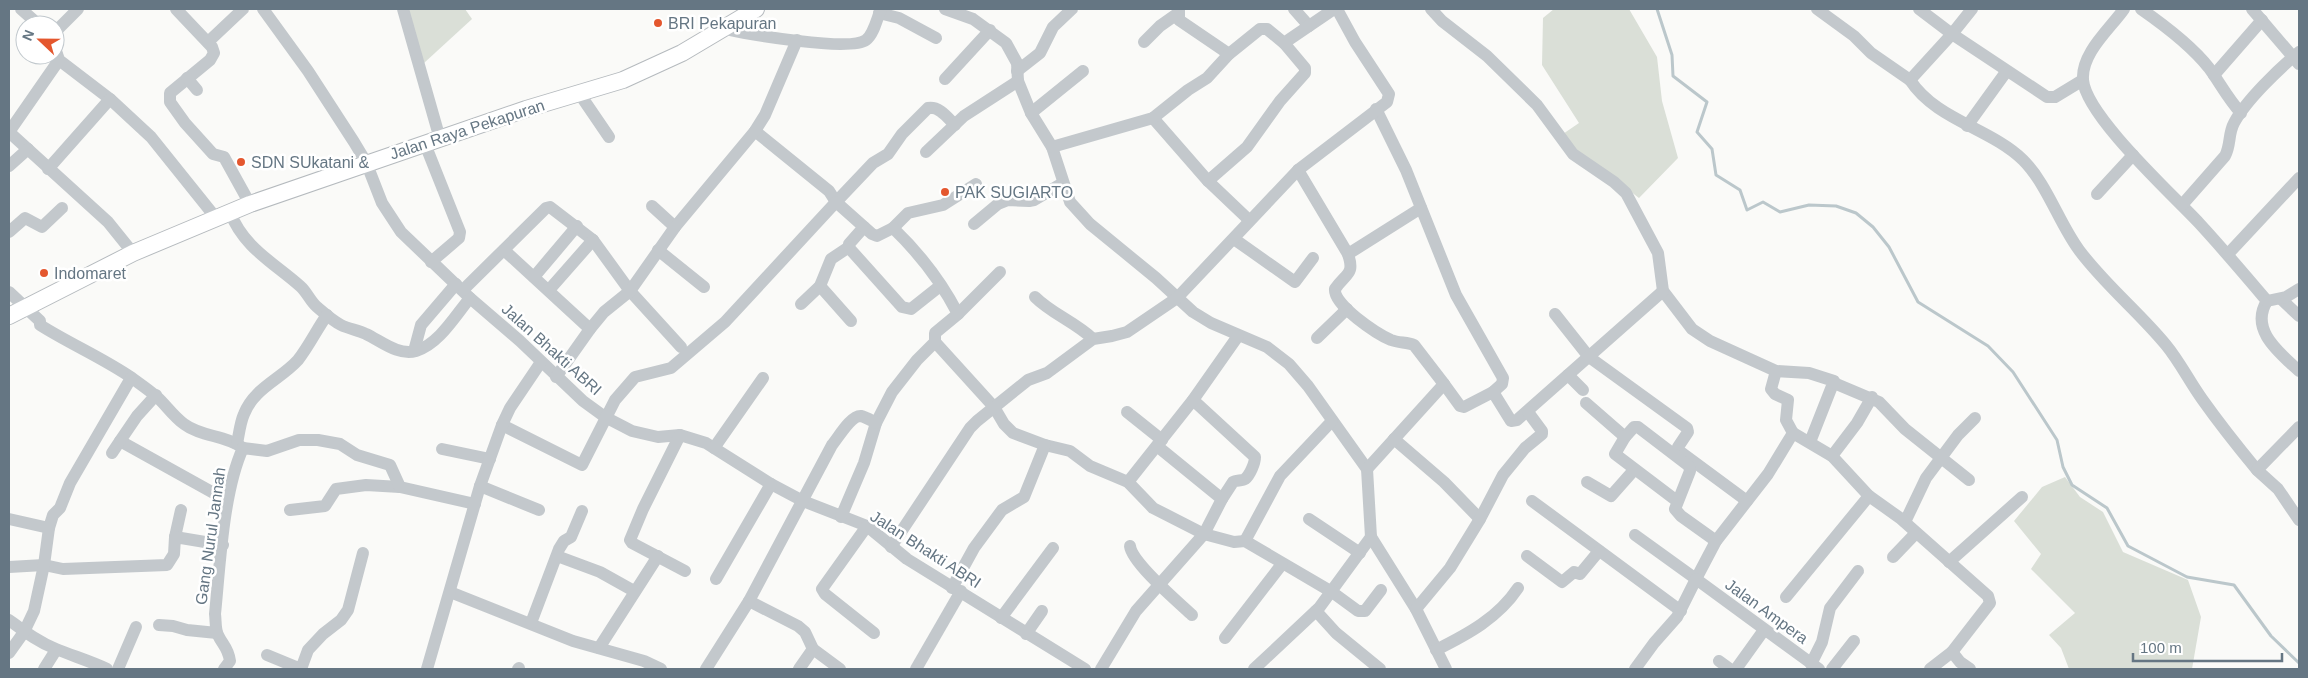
<svg xmlns="http://www.w3.org/2000/svg" width="2308" height="678" font-family="Helvetica,sans-serif">
<rect width="100%" height="100%" fill="#fafaf8"/>
<g fill="#dadfd7">
<polygon points="406,9 465,9 472,19 424,63"/>
<polygon points="1554,9 1629,9 1657,57 1662,101 1678,158 1639,198 1604,171 1583,160 1560,136 1579,123 1542,65 1543,18"/>
<polygon points="2065,477 2080,497 2103,512 2123,552 2188,580 2201,617 2192,669 2069,669 2061,648 2049,635 2075,613 2031,569 2041,554 2014,521 2042,487"/>
</g>
<g fill="none" stroke-linecap="round" stroke-linejoin="round">
<polyline stroke="#bbc7cb" stroke-width="3" points="1657,9 1672,55 1673,76 1707,102 1697,132 1712,149 1716,175 1740,190 1747,210 1763,202 1780,212 1809,205 1836,206 1856,213 1873,227 1889,247 1918,302 1988,346 2013,372 2057,440 2063,467 2072,485 2107,508 2128,546 2187,577 2234,585 2271,636 2299,663"/>
<g stroke="#b5babe" stroke-width="18">
<polyline id="major" points="9,316 133,253 250,204 526,109 623,80 682,53 756,9"/>
</g>
<g stroke="#c3c8cc" stroke-width="12">
<polyline points="21,9 39,25"/>
<polyline points="176,9 212,47 214,53 210,60 170,93 170,102 185,123 213,154 224,157 250,204"/>
<polyline points="263,9 308,71 354,142 366,162 382,203 401,232 470,298 520,341 583,401 605,417 632,431 658,437 680,435 706,443 771,484 803,501 867,526 907,559 1085,669"/>
<polyline points="403,9 440,139"/>
<polyline points="945,9 973,19 1006,43 1017,63 1018,81 1031,113 1052,147 1070,202 1090,224 1156,278 1193,312 1211,323 1267,347 1289,364 1308,386 1367,469 1371,537 1319,608 1254,669"/>
<polyline points="1179,9 1179,20 1229,54"/>
<polyline points="1294,9 1309,26"/>
<polyline points="1431,9 1442,21 1487,56 1537,105 1573,154 1614,182 1626,193 1658,253 1663,291 1692,329 1710,341 1776,371 1809,373 1834,381 1810,442"/>
<polyline points="1817,9 1854,36 1871,53 1910,80 1952,34 1972,9"/>
<polyline points="1919,9 1952,34 2047,97 2055,97 2083,80"/>
<path d="M2124 9C2110 29 2081 53 2083 80 2086 116 2173 195 2199 223 2223 249 2245 275 2267 301 2249 330 2280 353 2299 371"/>
<path d="M2141 9C2164 25 2191 45 2209 68 2220 83 2228 99 2241 113"/>
<polyline points="2252,9 2299,64"/>
<polyline points="879,13 899,18 936,38"/>
<path d="M725 29C747 34 850 52 866 40 874 34 877 18 881 9"/>
<polyline points="55,32 78,9"/>
<polyline points="208,42 243,9"/>
<polyline points="1144,42 1160,26 1177,14"/>
<polyline points="55,48 59,60 110,99 151,137 216,218"/>
<polyline points="1017,71 1040,53 1053,27 1072,9"/>
<polyline points="2214,75 2262,20"/>
<polyline points="187,78 197,90"/>
<polyline points="945,79 990,30"/>
<path d="M1910 80C1936 120 1990 128 2023 160 2047 184 2059 223 2079 250 2105 285 2139 312 2166 345 2180 362 2189 381 2202 399 2219 423 2238 447 2257 470"/>
<polyline points="579,93 609,137"/>
<polyline points="1376,109 1406,170 1456,295 1503,378 1502,384 1493,392"/>
<polyline points="1031,113 1083,71"/>
<polyline points="1153,118 1208,181 1249,220"/>
<polyline points="1967,126 2006,72"/>
<path d="M755 131 829 191 836 202 873 163 888 154 902 134 928 108C939 106 947 117 955 125"/>
<polyline points="9,132 108,222 133,253"/>
<polyline points="9,132 59,60"/>
<polyline points="425,144 460,232 459,238 431,262"/>
<polyline points="1052,147 1153,118 1188,90 1207,78 1229,54 1260,29 1267,29 1284,43 1334,9"/>
<polyline points="926,152 964,116 1018,81"/>
<polyline points="9,166 28,149"/>
<polyline points="48,169 110,99"/>
<path d="M1298 170 1348 254C1355 275 1346 273 1335 289 1333 305 1377 334 1391 340 1399 343 1407 342 1414 345L1444 384"/>
<polyline points="1208,181 1247,147 1280,101 1305,73 1305,68 1284,43"/>
<polyline points="2097,194 2133,155"/>
<path d="M2182 205 2225 156C2231 145 2228 134 2234 123 2246 100 2280 68 2299 52"/>
<polyline points="652,206 675,227"/>
<path d="M230 212C243 247 274 263 300 286 307 292 310 301 317 307 324 313 333 321 341 325 349 329 358 330 366 334 381 341 398 356 416 351 439 344 455 316 470 298"/>
<polyline points="974,224 998,204 1008,200 1029,201 1034,200 1063,183"/>
<polyline points="864,227 849,244 850,249 902,307 911,309 940,286"/>
<polyline points="893,228 908,213 943,205 976,184"/>
<polyline points="9,232 25,218 42,227 62,208"/>
<polyline points="1234,239 1295,282 1313,258"/>
<polyline points="504,250 590,329"/>
<polyline points="658,250 704,287"/>
<polyline points="1348,254 1421,208"/>
<polyline points="2228,254 2299,178"/>
<polyline points="534,277 577,226"/>
<polyline points="820,286 851,321"/>
<polyline points="463,290 546,208 550,207 593,240 630,291 681,347"/>
<polyline points="549,290 593,240"/>
<path d="M9 292 40 321V325C70 344 103 358 132 378 140 384 149 390 157 397 166 405 173 416 184 424 201 437 226 435 243 448"/>
<path d="M1035 297C1052 314 1075 322 1093 339"/>
<polyline points="2281,299 2299,316"/>
<polyline points="2267,301 2286,297 2299,289"/>
<polyline points="801,304 820,286 831,259 849,247"/>
<polyline points="958,314 1000,272"/>
<polyline points="1555,314 1589,357 1687,428 1688,432 1678,447 1678,450 1747,501"/>
<polyline points="1317,338 1347,309"/>
<polyline points="935,342 994,407 1004,424 1013,433 1045,445 1070,451 1090,466 1128,482 1153,508 1204,534 1234,542 1245,541 1332,592 1358,611 1365,611 1381,590"/>
<polyline points="414,351 421,325 456,284"/>
<polyline points="1776,371 1771,389 1775,394 1788,400 1786,420 1793,433"/>
<polyline points="1568,375 1583,390"/>
<polyline points="556,377 590,329 604,312 630,291 675,227 755,131 765,115 797,40"/>
<polyline points="1834,383 1879,402 1905,429 1969,480"/>
<polyline points="156,395 137,416 120,441 219,496"/>
<path d="M1193 400 1255 457C1255 463 1250 475 1245 479 1242 481 1236 480 1233 482L1222 499"/>
<polyline points="1586,403 1625,437"/>
<polyline points="1127,412 1162,440"/>
<path d="M502 425 582 465 615 400 635 377 671 368 725 322 836 202 872 234 877 236 893 228C918 252 942 283 958 314L935 333V342L917 360 892 392 876 423 864 463 841 517"/>
<polyline points="2299,427 2257,470 2278,489 2299,520"/>
<polyline points="680,435 643,509 630,540 632,543 685,571"/>
<polyline points="1394,439 1444,482 1480,519"/>
<path d="M237 444C239 434 240 423 244 414 254 388 281 379 298 360 309 346 317 329 327 315"/>
<polyline points="714,448 763,378"/>
<polyline points="442,449 490,459"/>
<polyline points="112,453 120,441"/>
<polyline points="1832,456 1857,423 1872,397"/>
<polyline points="1367,469 1444,384 1460,406 1464,407 1493,392 1511,421 1517,420 1663,291"/>
<polyline points="1128,482 1193,400 1238,336"/>
<polyline points="1587,482 1611,496 1634,470"/>
<polyline points="480,486 539,510"/>
<polyline points="1532,501 1681,611"/>
<polyline points="1677,501 1615,454 1625,437 1634,427 1638,427 1689,466 1690,471 1675,509 1681,516 1716,541"/>
<polyline points="290,510 325,506 336,489 366,485 400,487"/>
<polyline points="9,519 49,528"/>
<polyline points="1309,519 1360,553"/>
<polyline points="1905,522 1926,478 1958,435 1975,418"/>
<polyline points="867,526 822,589 825,594 874,633"/>
<polyline points="1635,535 1696,579 1716,541 1768,474 1793,433 1832,456 1869,496 1900,518 1988,596 1990,603 1952,652"/>
<polyline points="175,537 181,510"/>
<polyline points="1371,537 1416,609 1446,669"/>
<polyline points="1245,541 1280,476 1332,421"/>
<path d="M1130 546C1132 563 1178 602 1192 615"/>
<polyline points="891,547 970,428 977,421 1028,380 1047,373 1093,339 1112,336 1127,332 1177,298 1298,170 1387,102 1389,94 1355,42 1337,9"/>
<polyline points="557,556 600,572 634,591"/>
<polyline points="1527,556 1562,582 1574,572 1580,574 1599,551"/>
<polyline points="1893,557 1916,533"/>
<polyline points="1949,562 2022,497"/>
<polyline points="9,567 44,565 63,569 167,565 174,554 175,537 223,545"/>
<polyline points="716,579 771,484"/>
<polyline points="952,588 974,548 1002,510 1024,497 1045,445"/>
<polyline points="450,592 573,641 644,661 661,669"/>
<polyline points="1786,597 1869,496"/>
<polyline points="749,601 798,626 805,632 813,649 840,669"/>
<polyline points="1416,609 1450,568 1480,519 1503,475 1525,448 1542,434 1542,431 1528,412"/>
<polyline points="1316,611 1336,633 1380,669"/>
<polyline points="1001,618 1053,548"/>
<path d="M9 620C24 631 38 642 56 649 73 656 90 661 107 669"/>
<polyline points="531,623 559,549 564,541 571,537 582,511"/>
<polyline points="159,625 173,626 187,630 217,633"/>
<polyline points="1026,634 1042,611"/>
<polyline points="1225,638 1282,564"/>
<polyline points="599,648 658,556"/>
<path d="M1436 650C1468 634 1498 618 1518 588"/>
<polyline points="9,653 24,632 34,611 44,565 49,528 53,515 60,508 70,483 131,378"/>
<polyline points="267,655 301,669 308,650 323,634 341,620 348,610 363,553"/>
<polyline points="1719,661 1730,669"/>
<polyline points="1811,664 1822,642 1830,608 1858,571"/>
<polyline points="44,669 56,650"/>
<polyline points="118,669 136,627"/>
<path d="M224 669 230 661C228 647 223 646 218 635 215 629 216 621 215 614 220 565 223 492 243 448L267 451 299 440H318L340 444 357 455 390 465 400 487 475 504"/>
<polyline points="427,669 480,486 502,425 510,408 541,362"/>
<polyline points="518,669 519,668"/>
<path d="M706 669 749 601 832 445C838 438 851 415 861 416 866 417 872 421 876 423"/>
<polyline points="799,669 813,649"/>
<polyline points="916,669 961,591"/>
<polyline points="1101,669 1136,611 1204,534 1222,499 1157,446"/>
<polyline points="1635,669 1654,643 1677,617 1696,579 1819,669"/>
<polyline points="1736,669 1764,630"/>
<polyline points="1832,669 1854,641"/>
<polyline points="1930,669 1952,652 1960,662 1970,669"/>
</g>
<use href="#major" stroke="#fff" stroke-width="16"/>
</g>
<g fill="#e4572e" stroke="#fff" stroke-width="2">
<circle cx="658" cy="23" r="5"/>
<circle cx="241" cy="162" r="5"/>
<circle cx="945" cy="192" r="5"/>
<circle cx="44" cy="273" r="5"/>
</g>
<g text-anchor="middle" stroke-width="5" stroke-linejoin="round" paint-order="stroke">
<g font-size="16" fill="#657683" stroke="#fff" text-anchor="start">
<text x="668" y="29">BRI Pekapuran</text>
<text x="251" y="168">SDN SUkatani &amp;</text>
<text x="955" y="198">PAK SUGIARTO</text>
<text x="54" y="279">Indomaret</text>
</g>
<g font-size="16" fill="#657683" stroke="#fff">
<text transform="translate(467 129) rotate(-18)" y="6">Jalan Raya Pekapuran</text>
<text transform="translate(552 349) rotate(42)" y="6">Jalan Bhakti ABRI</text>
<text transform="translate(210 536) rotate(-82)" y="6">Gang Nurul Jannah</text>
<text transform="translate(926 549) rotate(33)" y="6">Jalan Bhakti ABRI</text>
<text transform="translate(1767 611) rotate(36)" y="6">Jalan Ampera</text>
</g>
</g>
<rect width="2308" height="678" fill="none" stroke="#657683" stroke-width="20"/>
<g transform="translate(40 40) rotate(292)"><circle r="24" fill="#ffffff" stroke="#c1c8cd"/>
<path d="M0-4L9 19L0 12L-9 19Z" fill="#e4572e"/>
<text y="-8" font-size="14" font-weight="bold" text-anchor="middle" fill="#657683">N</text>
</g>
<path d="M2133 653v8h149v-8" fill="none" stroke="#657683" stroke-width="2.5"/>
<text x="2140" y="653" font-size="15" fill="#657683" stroke="#ffffff" stroke-width="4" paint-order="stroke">100 m</text>
</svg>
